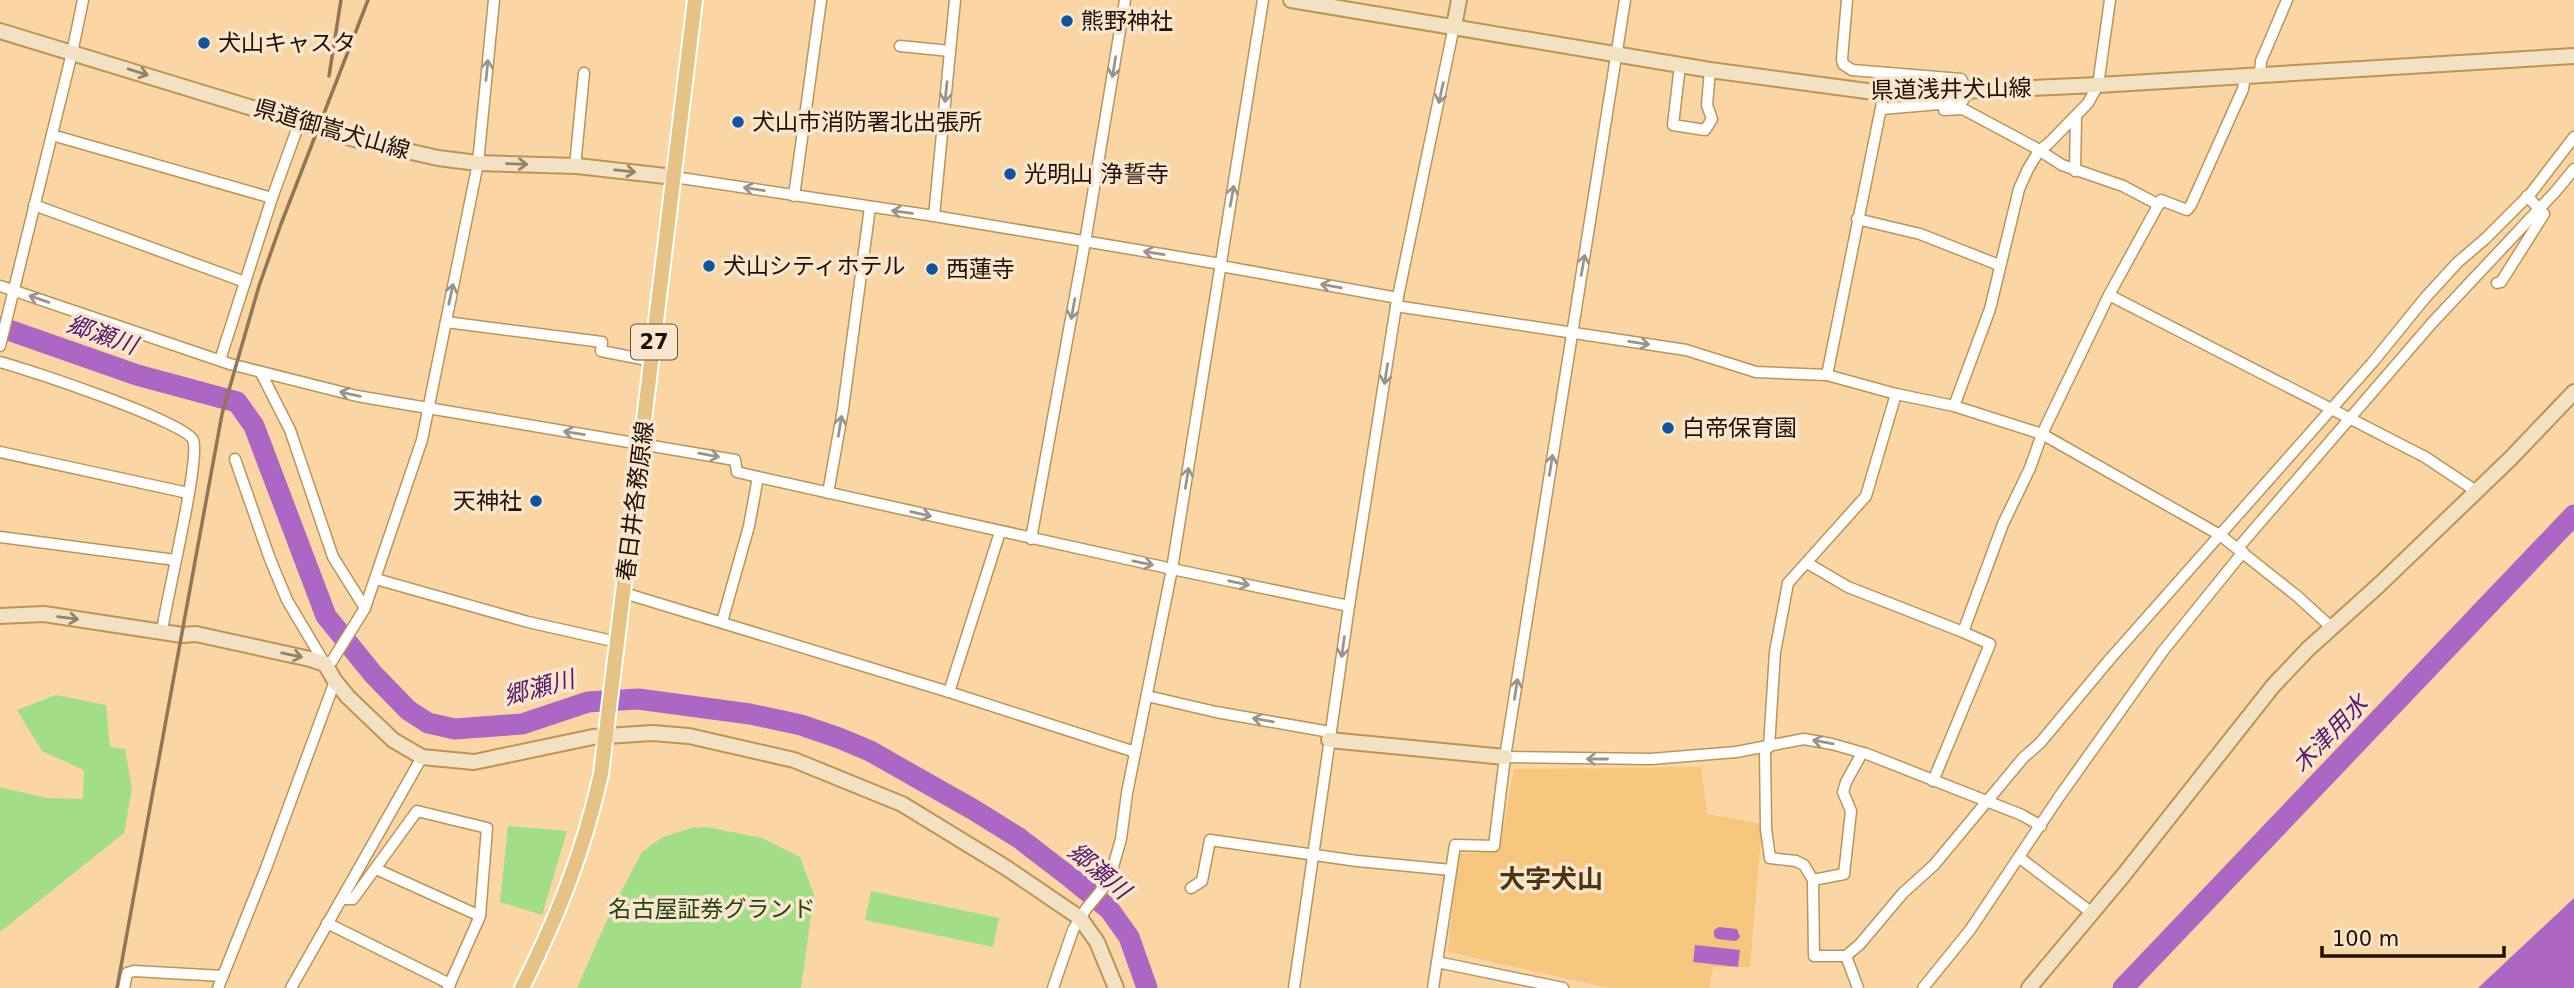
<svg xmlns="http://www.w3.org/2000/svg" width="2574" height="988" font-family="'DejaVu Sans','Noto Sans JP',sans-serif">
<rect width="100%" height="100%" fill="#f9d6a3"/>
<polygon fill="#f7c67e" points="1701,767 1707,814 1762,824 1750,967 1713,967 1709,988 1609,988 1448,952 1458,854 1499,851 1514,769"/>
<g fill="#a1de86">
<polygon points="56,695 106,705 110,747 125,749 132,789 124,833 0,932 0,787 46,798 83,799 84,770 42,751 17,710"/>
<polygon points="508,826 567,831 542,915 500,902"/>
<polygon points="706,827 762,838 800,857 814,895 801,988 577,988 612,909 642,852 663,837 692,828"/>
<polygon points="871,891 999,918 993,947 865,920"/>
</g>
<g fill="#ac67c5">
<polygon points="2574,898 2574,988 2478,988"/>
<polygon points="1719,927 1737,929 1740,937 1736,941 1717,939 1714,936 1714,930"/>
<polygon points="1695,945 1740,950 1738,967 1693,962"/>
</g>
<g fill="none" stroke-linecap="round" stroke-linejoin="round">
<g stroke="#ac67c5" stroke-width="21">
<polyline points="0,327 137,375 237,402 254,426 326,616 373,674 408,710 428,723 455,729 522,724 588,702 638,699 750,714 801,725 839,738 870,751 974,810 1019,838 1071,878 1109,909 1129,937 1147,988"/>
<polyline points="2123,988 2574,515"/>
</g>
<g stroke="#be9455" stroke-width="13">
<g id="street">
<polyline points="1847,0 1842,59 1843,64 1852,70 1961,79 1968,92 1962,102 1882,109"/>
<polyline points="900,46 950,51"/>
<polyline points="1680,65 1673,125 1705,130 1712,119 1707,105 1710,70"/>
<polyline points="2260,74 2261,61 2287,0"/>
<polyline points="1944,110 1963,109 2034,147 2062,165 2123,186 2159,205"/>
<polyline points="52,135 272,198"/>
<polyline points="575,166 584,73"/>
<polyline points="2075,171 2076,116"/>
<polyline points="674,177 934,216 1221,264"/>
<polyline points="794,196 821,0"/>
<polyline points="34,205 245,282"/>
<polyline points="934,216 955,0"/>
<polyline points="1857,219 1920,234 1999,265"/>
<polyline points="1221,266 1398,298"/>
<polyline points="2497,283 2501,282 2544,214 2527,196"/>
<polyline points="0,286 230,364 357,396 735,460 737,472 758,477 1172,569 1349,606"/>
<polyline points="2109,295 2425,457 2476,491"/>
<polyline points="1396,306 1686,350 1756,372 1827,375 1896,394 1954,406 2042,434 2220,535 2297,596 2331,627"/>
<polyline points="446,322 602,342 601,351 652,361"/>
<polyline points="0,346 72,53 83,0"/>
<polyline points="220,360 272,198 300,121"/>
<path d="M0 362C27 369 186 422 193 440 201 458 166 600 162 631"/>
<polyline points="261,373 290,430 333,557 365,608"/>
<polyline points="1827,375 1888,73"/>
<polyline points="1954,406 1990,309 2019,189 2028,169 2039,151 2049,143 2088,103 2098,85 2110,0"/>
<polyline points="0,452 188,493"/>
<polyline points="235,459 270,559 287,600 325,664 332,661 365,608 422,440 478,163 494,0"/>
<polyline points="828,493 843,409 870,207"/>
<polyline points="0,537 175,560"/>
<polyline points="1031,539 1086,236 1125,0"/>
<polyline points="2238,548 2432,323 2556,191 2574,169"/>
<polyline points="1807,563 1848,587 1963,632"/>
<polyline points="376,579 528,622 617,642"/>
<polyline points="624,593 949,692 1135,752"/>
<polyline points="722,622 749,526 758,477"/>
<polyline points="949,692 1000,532"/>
<polyline points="1147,696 1216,712 1330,732"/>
<polyline points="1769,747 1775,652 1788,583 1866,496 1896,394"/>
<polyline points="1765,748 1766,829 1770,858 1796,861 1804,865 1813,880 1814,956 1846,956"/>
<polyline points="1505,757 1651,759 1736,752 1804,739 1832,744 1867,754 2022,815 2041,826"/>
<polyline points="1933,781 1990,644 1963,632 2003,524 2030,468 2042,434 2109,295 2161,200 2187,210 2191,205 2243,89 2245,76"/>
<polyline points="2020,858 2092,913"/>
<polyline points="376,869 480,916"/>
<polyline points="1813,880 1844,874 1851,811 1843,792 1846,782 1862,753"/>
<polyline points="1191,888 1202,881 1210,840 1357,861 1451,870"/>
<polyline points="342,899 353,899 417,811 487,828 480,916 448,988"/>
<polyline points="327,923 450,984"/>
<polyline points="1437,962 1563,988"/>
<polyline points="124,988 127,973 134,971 223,976"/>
<polyline points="218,988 266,868 335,681"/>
<polyline points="291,988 422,757"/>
<polyline points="1053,988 1073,930 1086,909 1109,881 1121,839 1127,793 1172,569 1263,0"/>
<polyline points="1294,988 1349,606 1396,306 1454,26"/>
<polyline points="1433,988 1455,845 1494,846 1505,757 1625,0"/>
<polyline points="1858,988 1846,956 1860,944 1903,893 1934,865 2023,758 2040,743 2110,659 2373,362 2425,298 2458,262 2485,239 2531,193 2574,137"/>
<polyline points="1923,988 1970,930 2059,797 2163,651 2243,552"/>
</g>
</g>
<g stroke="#be9455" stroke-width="18">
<g id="secondary">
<polyline points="1291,0 1710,70 1874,92"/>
<polyline points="1454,26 1459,0"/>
<polyline points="0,31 354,139 438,158 478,163 577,166 674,177"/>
<polyline points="1896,94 2098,85 2574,56"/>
<polyline points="0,616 44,614 182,635 196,634 310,659 325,664 335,681 348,697 393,740 422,757 474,762 593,737 652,733 689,736 794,760 902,804 1005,867 1080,918 1097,942 1116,988"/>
<polyline points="1329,740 1505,757"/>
<polyline points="2029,988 2122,877 2273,686 2308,649 2379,585 2510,459 2574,392"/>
</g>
</g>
<g stroke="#fff" stroke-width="18">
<path id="primary" d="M522 988C558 915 583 854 601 774L695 0"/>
</g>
<use href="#street" stroke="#fff" stroke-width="10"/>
<use href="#secondary" stroke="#f2e1c2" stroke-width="14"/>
<use href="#primary" stroke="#e6c285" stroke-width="14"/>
<g stroke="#917755" stroke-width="3.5">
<polyline points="329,76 341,0"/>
<polyline points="117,988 222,414 259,286 281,224 368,0"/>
</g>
<g stroke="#be9455" stroke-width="18" stroke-linecap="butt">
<polyline id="secondary-bridge" points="1874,92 1896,94"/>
</g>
<use href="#secondary-bridge" stroke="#f2e1c2" stroke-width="14"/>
</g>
<defs><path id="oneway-shaft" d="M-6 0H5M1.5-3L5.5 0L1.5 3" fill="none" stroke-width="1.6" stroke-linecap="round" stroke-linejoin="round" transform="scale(1.75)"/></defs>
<g stroke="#9b948c">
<use href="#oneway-shaft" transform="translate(1114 67) rotate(99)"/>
<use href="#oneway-shaft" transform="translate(487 70) rotate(-84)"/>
<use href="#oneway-shaft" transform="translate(946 92) rotate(96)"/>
<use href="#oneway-shaft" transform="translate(1441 93) rotate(102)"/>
<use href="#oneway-shaft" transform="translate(754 189) rotate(-171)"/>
<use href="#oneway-shaft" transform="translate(1232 196) rotate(-80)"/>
<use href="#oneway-shaft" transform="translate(902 212) rotate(-172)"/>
<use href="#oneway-shaft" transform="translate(1154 253) rotate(-171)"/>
<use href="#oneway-shaft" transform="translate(1583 265) rotate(-80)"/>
<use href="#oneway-shaft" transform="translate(1331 286) rotate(-170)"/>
<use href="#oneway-shaft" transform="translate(451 294) rotate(-78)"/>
<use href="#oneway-shaft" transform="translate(39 299) rotate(-161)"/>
<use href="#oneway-shaft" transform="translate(1073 309) rotate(100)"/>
<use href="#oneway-shaft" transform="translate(1639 343) rotate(9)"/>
<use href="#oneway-shaft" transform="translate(1386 374) rotate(99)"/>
<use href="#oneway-shaft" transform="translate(350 394) rotate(-167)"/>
<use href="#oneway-shaft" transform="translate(840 426) rotate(-81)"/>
<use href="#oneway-shaft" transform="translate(574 433) rotate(-171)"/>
<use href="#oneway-shaft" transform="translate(709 455) rotate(10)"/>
<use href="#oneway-shaft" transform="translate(1551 465) rotate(-81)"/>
<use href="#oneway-shaft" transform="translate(1187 478) rotate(-81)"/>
<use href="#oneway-shaft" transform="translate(921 514) rotate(13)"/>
<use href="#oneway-shaft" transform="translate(1143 563) rotate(12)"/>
<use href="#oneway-shaft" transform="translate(1239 583) rotate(12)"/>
<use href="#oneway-shaft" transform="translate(1343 647) rotate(98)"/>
<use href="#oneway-shaft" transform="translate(1516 689) rotate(-81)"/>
<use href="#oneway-shaft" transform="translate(1263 720) rotate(-170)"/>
<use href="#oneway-shaft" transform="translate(1823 742) rotate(-170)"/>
<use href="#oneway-shaft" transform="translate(1597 759) rotate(-180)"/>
</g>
<g stroke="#94836b">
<use href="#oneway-shaft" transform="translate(138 72) rotate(17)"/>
<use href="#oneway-shaft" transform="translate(517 164) rotate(2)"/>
<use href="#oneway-shaft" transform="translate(625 171) rotate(6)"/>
<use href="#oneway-shaft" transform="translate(68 618) rotate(8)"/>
<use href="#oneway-shaft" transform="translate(292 655) rotate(12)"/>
</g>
<g fill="#1153a3" stroke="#f8e6cd" stroke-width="2.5">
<circle cx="1067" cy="21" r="7"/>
<circle cx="204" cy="43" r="7"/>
<circle cx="738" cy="122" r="7"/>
<circle cx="1010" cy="174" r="7"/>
<circle cx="709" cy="266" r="7"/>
<circle cx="932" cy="269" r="7"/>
<circle cx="1668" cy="428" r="7"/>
<circle cx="536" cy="501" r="7"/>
</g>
<g text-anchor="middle" stroke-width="7" stroke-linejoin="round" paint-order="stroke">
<rect fill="#f8e6cd" stroke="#62513e" stroke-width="2" x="631" y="324.5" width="46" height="35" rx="5"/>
<g font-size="21" font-weight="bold" fill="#211100">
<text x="654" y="349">27</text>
</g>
<g font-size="23" fill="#211100" stroke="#f8e6cd" text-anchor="start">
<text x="1081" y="29">熊野神社</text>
<text x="218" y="51">犬山キャスタ</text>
<text x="752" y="130">犬山市消防署北出張所</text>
<text x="1024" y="182">光明山 浄誓寺</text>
<text x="723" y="274">犬山シティホテル</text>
<text x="946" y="277">西蓮寺</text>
<text x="1682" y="436">白帝保育園</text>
<text x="522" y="509" text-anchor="end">天神社</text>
</g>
<g font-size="23" fill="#211100" stroke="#f8e6cd">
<text transform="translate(1951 89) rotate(-1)" y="8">県道浅井犬山線</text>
<text transform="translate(332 129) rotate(16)" y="8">県道御嵩犬山線</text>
<text transform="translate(635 501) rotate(-83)" y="8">春日井各務原線</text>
</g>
<g font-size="23" fill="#28431b" stroke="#f8e6cd">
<text x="712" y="917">名古屋証券グランド</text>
</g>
<g font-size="24" font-style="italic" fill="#5b196f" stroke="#f8e6cd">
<text transform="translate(102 335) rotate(19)" y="8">郷瀬川</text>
<text transform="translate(539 688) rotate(-15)" y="8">郷瀬川</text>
<text transform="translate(2330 734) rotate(-46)" y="8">木津用水</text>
<text transform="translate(1099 871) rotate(40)" y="8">郷瀬川</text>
</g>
<g font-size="26" font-weight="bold" fill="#4b3614" stroke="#f8e6cd">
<text x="1551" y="888">大字犬山</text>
</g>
</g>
<path d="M2322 946v10h182v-10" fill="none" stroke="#211100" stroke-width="3.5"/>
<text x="2332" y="946" font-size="21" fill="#211100" stroke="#f8e6cd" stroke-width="5" paint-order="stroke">100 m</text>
</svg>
